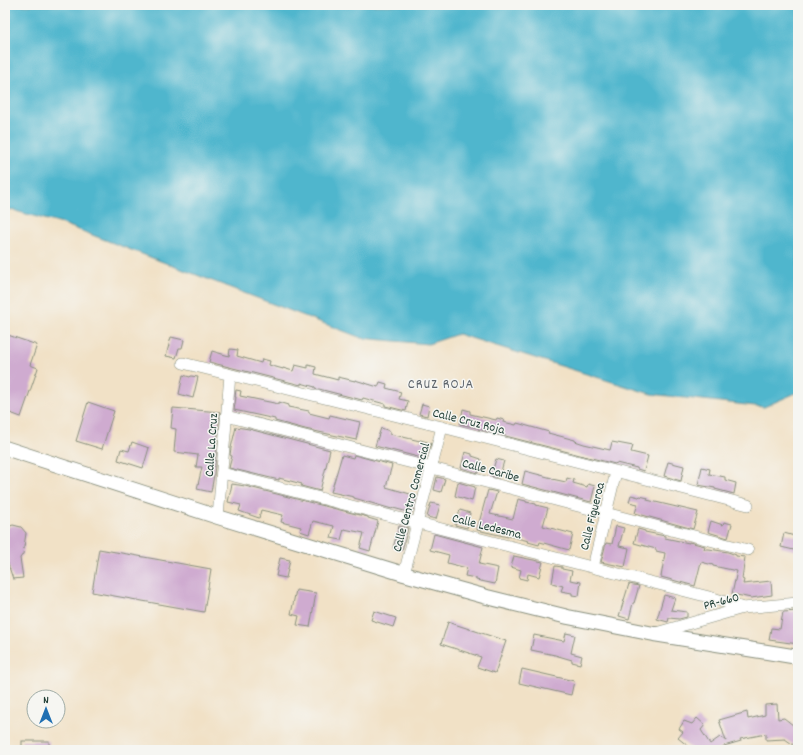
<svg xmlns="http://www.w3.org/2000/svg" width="803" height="755" font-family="Dekko,sans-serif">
<rect width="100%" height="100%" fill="#f6f6f2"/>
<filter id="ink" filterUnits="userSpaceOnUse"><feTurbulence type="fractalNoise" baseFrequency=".025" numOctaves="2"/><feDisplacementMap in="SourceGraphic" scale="8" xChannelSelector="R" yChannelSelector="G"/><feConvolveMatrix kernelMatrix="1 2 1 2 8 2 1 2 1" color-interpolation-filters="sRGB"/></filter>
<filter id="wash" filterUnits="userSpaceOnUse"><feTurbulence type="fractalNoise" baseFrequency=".012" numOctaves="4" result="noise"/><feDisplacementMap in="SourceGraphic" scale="16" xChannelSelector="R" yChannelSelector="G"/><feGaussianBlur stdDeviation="0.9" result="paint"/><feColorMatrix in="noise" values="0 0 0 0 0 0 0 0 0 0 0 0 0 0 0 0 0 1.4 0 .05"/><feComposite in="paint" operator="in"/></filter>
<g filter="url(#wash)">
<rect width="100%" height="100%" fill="#f1e1c6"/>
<polygon fill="#4fb6cd" stroke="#377a80" points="5,5 798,5 798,392 764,407 651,394 458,334 428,344 362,338 66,225 5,208"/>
<g id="blocks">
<g fill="#cfabd0">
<polygon points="5,334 37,345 30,365 38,368 21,417 5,411"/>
<polygon points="171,337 184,340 182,348 179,348 176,358 166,356"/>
<polygon points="230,349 238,350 237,356 261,363 262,359 270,361 269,365 283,369 283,368 293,371 295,365 308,368 308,365 316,367 315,374 338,380 338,377 355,381 355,380 378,387 380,382 387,384 386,388 401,392 399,399 408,401 406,411 385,406 385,404 363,398 362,400 315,388 315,387 301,383 301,385 209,362 212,351 229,356"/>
<polygon points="183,375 190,377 191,376 198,377 193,398 179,394"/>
<polygon points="236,390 241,391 240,396 279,404 279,402 289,405 288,407 309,411 309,413 329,418 330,415 360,422 356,440 305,429 275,421 275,419 234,410 236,397 235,397"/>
<polygon points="88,402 114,411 102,449 76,441"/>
<polygon points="422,404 429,406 427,416 419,414"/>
<polygon points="173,408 220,412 214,475 211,492 197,489 202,467 196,467 198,455 174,452 176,429 171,428"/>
<polygon points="463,409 470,411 470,414 496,420 497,418 504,420 503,422 516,425 517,423 549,432 548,433 575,440 575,441 584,444 610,450 612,442 633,446 631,452 648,456 644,471 637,469 637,468 616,463 615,464 478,429 479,428 460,424"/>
<polygon points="236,427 249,429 330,450 320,491 301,486 302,484 279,478 279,480 229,468 232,456 230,455 231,448"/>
<polygon points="381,428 390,431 390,434 420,441 420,440 431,443 426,459 375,446"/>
<polygon points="132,442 149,448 143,468 118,460 121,449 129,451"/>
<polygon points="465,452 472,454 472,456 481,459 478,473 461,468"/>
<polygon points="342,455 353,458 354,455 392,465 386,487 417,496 412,513 393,508 392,509 354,498 354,497 331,492"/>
<polygon points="496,459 504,461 499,478 491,476"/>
<polygon points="668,462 684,466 681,481 664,476"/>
<polygon points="702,467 710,469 709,474 725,477 725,480 736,483 734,494 715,489 715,488 698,485"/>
<polygon points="525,471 552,478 552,479 566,482 567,478 574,480 573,483 587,487 588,484 595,486 591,502 522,484"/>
<polygon points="437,477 445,479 441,492 434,490"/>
<polygon points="458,482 475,487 472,501 455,496"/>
<polygon points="232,484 245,486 368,517 368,518 378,521 370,551 360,548 364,533 344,529 341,540 331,538 334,526 313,521 309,534 300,531 301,527 281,522 283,515 261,510 259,518 239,511 241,505 228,502"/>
<polygon points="488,490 497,492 490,514 513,519 518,499 526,501 526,502 536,504 536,505 548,508 543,526 573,534 569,550 540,542 539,545 528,542 529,541 508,536 508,537 477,530"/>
<polygon points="631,495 639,497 640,496 648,498 647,500 698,512 693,529 635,513 638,504 629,502"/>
<polygon points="431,503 440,505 436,519 427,517"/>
<polygon points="460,510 470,513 467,528 455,525"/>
<polygon points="711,521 723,525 724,522 732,524 728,538 708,532"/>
<polygon points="13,525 21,527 26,533 23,554 20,558 23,578 13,579 7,561 5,560 5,528"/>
<polygon points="399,526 408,528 402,550 393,548"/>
<polygon points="616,526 624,528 619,546 629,548 625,567 601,562 606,543 612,544"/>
<polygon points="638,529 645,531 645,532 665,536 665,538 689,543 689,542 705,546 704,549 709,549 728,552 736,555 736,556 745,557 742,579 744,580 743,584 771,581 772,595 751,598 732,594 737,571 713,566 713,565 701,562 695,586 661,577 665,553 656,551 656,549 634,543"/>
<polygon points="784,533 798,537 798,551 781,547"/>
<polygon points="434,534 483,547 479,564 498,568 495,584 476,580 476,578 465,576 467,568 447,563 449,555 430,550"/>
<polygon points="99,549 211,569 204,612 92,592"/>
<polygon points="514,556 543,562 539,577 528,574 527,580 519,578 521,570 511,567"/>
<polygon points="280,558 290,560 286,578 276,576"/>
<polygon points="555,566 562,567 562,569 572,571 570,580 581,582 579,596 572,595 572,593 561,591 563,586 552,583"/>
<polygon points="629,584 639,586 634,603 633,603 629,619 619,616"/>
<polygon points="296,590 316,593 310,627 297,625 299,616 291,614"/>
<polygon points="664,595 675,598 671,610 687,612 687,617 679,619 669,618 668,622 657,619"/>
<polygon points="374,611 396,618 393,627 371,620"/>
<polygon points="798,611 798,644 769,640 771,628 780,629 783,612"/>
<polygon points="448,622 506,641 495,673 477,667 481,657 441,644"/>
<polygon points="566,633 575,635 571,653 582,656 580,664 572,662 572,660 555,655 531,650 534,635 564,641"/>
<polygon points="522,669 574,681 571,695 519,683"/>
<polygon points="777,704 778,719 784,718 798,729 798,748 785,739 766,740 766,734 740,739 741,741 724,746 718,750 693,750 678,738 683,732 679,729 684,721 692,724 697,718 705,725 701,730 710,744 720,737 726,741 719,720 747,712 748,719 765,715 765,705"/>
<rect x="22" y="741" width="27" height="9"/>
</g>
</g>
</g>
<g filter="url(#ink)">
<use href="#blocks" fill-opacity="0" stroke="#888f7d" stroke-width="1"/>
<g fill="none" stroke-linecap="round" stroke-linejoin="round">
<g stroke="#888f7d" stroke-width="12">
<g id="minor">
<polyline points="183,363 442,427 748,505"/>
<polyline points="226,416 432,468 748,550"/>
<polyline points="222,473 713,598 743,608"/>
<polyline points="218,517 230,375"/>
<polyline points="593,567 616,472"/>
<polyline points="404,574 442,427"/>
<polyline points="656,633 743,608 798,603"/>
</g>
</g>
<g stroke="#888f7d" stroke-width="16">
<polyline id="major" points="5,448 218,517 404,574 487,597 568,617 654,634 798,657"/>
</g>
<use href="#minor" stroke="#fff" stroke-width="11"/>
<use href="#major" stroke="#fff" stroke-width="14"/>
</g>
</g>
<g text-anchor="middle" stroke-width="3" stroke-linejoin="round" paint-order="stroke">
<g font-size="13" fill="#1f3d34" stroke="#f6f6f2">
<text transform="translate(469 420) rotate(14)" y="5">Calle Cruz Roja</text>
<text transform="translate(210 445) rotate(-86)" y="5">Calle La Cruz</text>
<text transform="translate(491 469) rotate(15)" y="5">Calle Caribe</text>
<text transform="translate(410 497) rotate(-75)" y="5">Calle Centro Comercial</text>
<text transform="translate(591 516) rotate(-76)" y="5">Calle Figueroa</text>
<text transform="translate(487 525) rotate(14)" y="5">Calle Ledesma</text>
<text transform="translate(721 600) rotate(-15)" y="5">PR-660</text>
</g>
<g font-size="14" letter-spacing="1" fill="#5d646b" stroke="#f6f6f2">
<text x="441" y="388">CRUZ ROJA</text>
</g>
</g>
<rect width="803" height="755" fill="none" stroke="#f6f6f2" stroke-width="20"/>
<g transform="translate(46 709)"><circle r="19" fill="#f6f6f2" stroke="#a0aca6"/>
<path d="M0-3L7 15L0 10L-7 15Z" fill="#1f6fb2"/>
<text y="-6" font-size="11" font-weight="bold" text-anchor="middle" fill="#1f3d34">N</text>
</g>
</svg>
